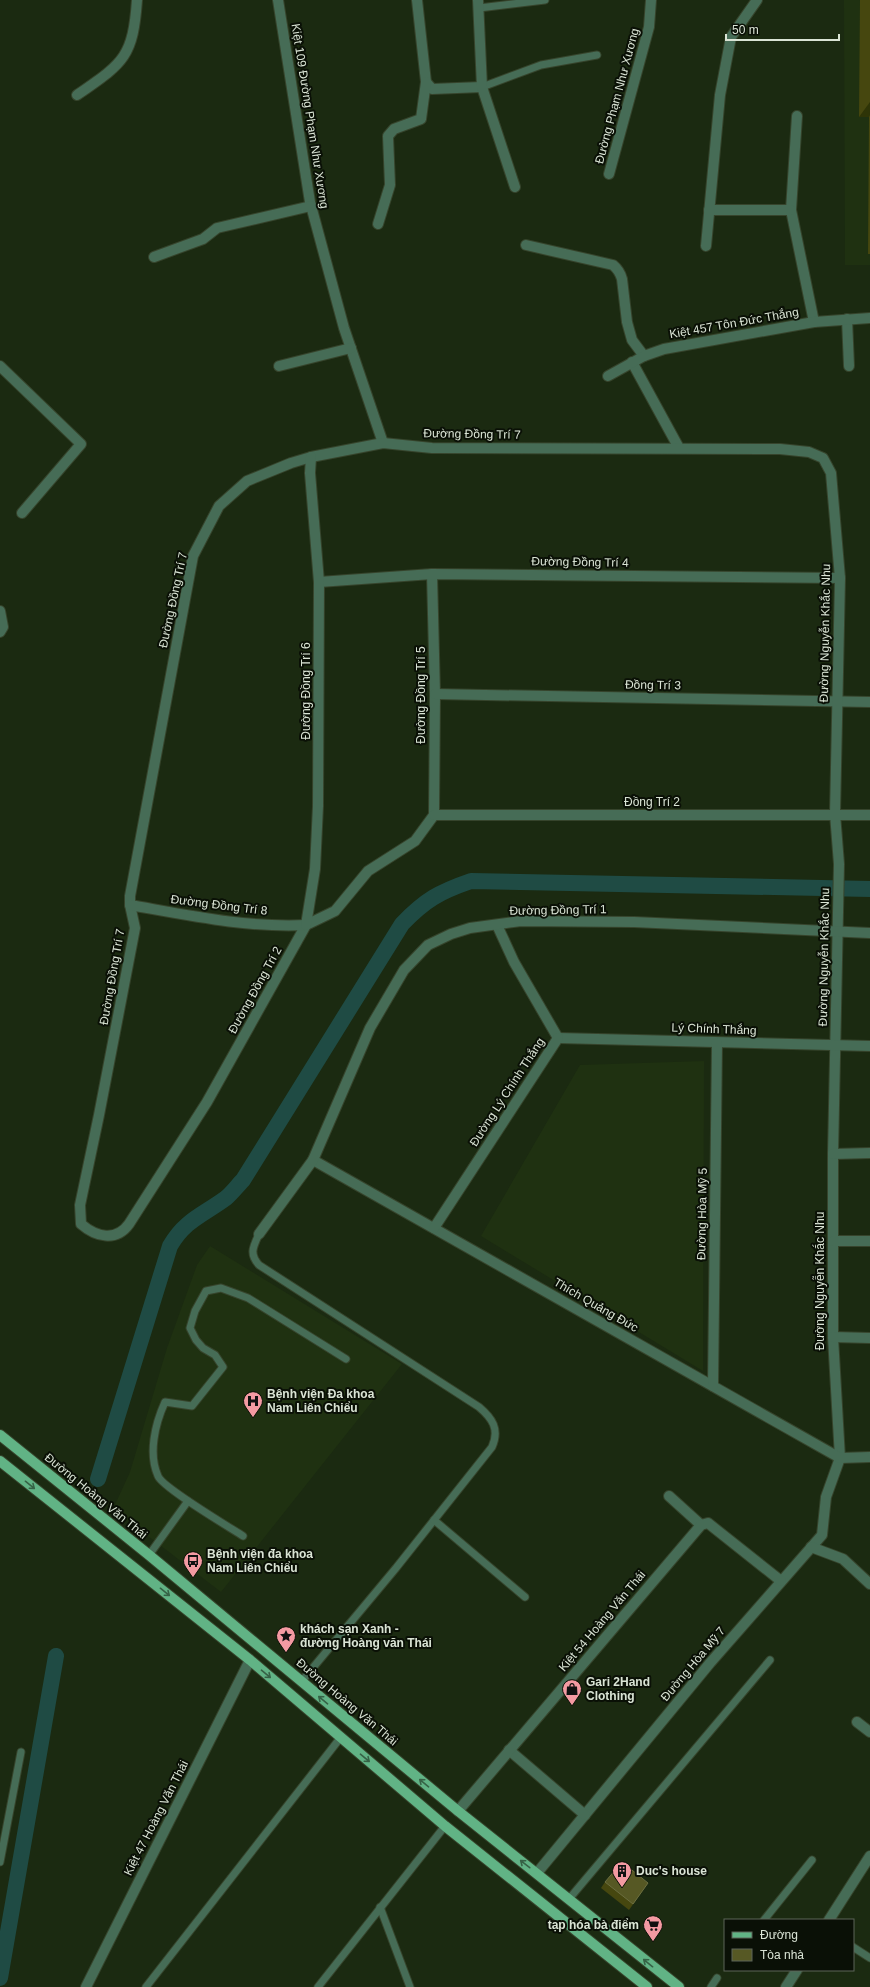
<svg xmlns="http://www.w3.org/2000/svg" width="870" height="1987" font-family="Helvetica,sans-serif">
<rect width="100%" height="100%" fill="#1b2a11"/>
<g fill="#1f3111">
<polygon points="844,0 870,0 870,265 845,265"/>
<polygon points="704,1061 703,1371 481,1236 580,1065"/>
<polygon points="210,1246 402,1364 221,1592 113,1509 130,1472 167,1348 197,1265"/>
</g>
<g fill="none" stroke-linecap="round" stroke-linejoin="round">
<g stroke="#1f4b44" stroke-width="16">
<path d="M98 1479 170 1246C185 1220 203 1215 226 1198 232 1193 238 1185 243 1180L402 924C425 900 439 892 471 881L870 889"/>
<polyline points="0,1978 56,1656"/>
</g>
<g stroke="#36442c" stroke-width="9">
<g id="lane">
<polyline points="479,8 545,0"/>
<polyline points="482,87 541,65 597,55"/>
<path d="M259 1234C253 1247 249 1254 259 1265L479 1407C492 1418 500 1429 492 1447L396 1568 301 1682"/>
<polyline points="434,1520 525,1597"/>
<path d="M243 1536C229 1527 162 1487 158 1476 148 1454 155 1424 165 1402L192 1406 223 1367 215 1355 203 1348 196 1340 190 1328 195 1311 206 1291 221 1288 248 1298 346 1359"/>
<polyline points="149,1555 188,1501"/>
<polyline points="0,1862 21,1752"/>
<polyline points="569,1899 770,1660"/>
<polyline points="380,1907 410,1987"/>
<polyline points="764,1920 812,1860"/>
<polyline points="853,1947 870,1958"/>
<polyline points="146,1987 341,1737"/>
<polyline points="318,1987 445,1826"/>
<polyline points="711,1987 717,1978"/>
</g>
</g>
<g stroke="#36442c" stroke-width="12">
<g id="street">
<polyline points="278,0 310,202 344,328 383,443"/>
<polyline points="417,0 426,82 432,89 482,87"/>
<polyline points="478,0 482,87 515,187"/>
<path d="M77 95C123 63 133 58 137 0"/>
<polyline points="797,116 791,210 814,322"/>
<polyline points="609,174 649,27 651,0"/>
<polyline points="709,210 791,210"/>
<polyline points="378,224 390,185 388,136 394,129 421,119 426,82"/>
<path d="M526 245 613 265C618 269 620 272 622 279L627 322 632 340 644 356"/>
<polyline points="706,246 720,95 731,37 757,0"/>
<polyline points="154,257 203,239 217,228 311,206"/>
<polyline points="847,319 849,366"/>
<polyline points="632,362 679,448"/>
<polyline points="0,366 81,444 22,513"/>
<polyline points="279,366 351,348"/>
<polyline points="608,376 644,356 664,349 814,322 870,318"/>
<polyline points="432,574 435,694 434,815"/>
<polyline points="319,582 432,574 840,578"/>
<polyline points="0,611 3,627 0,632"/>
<polyline points="435,694 870,702"/>
<path d="M434 815 415 841 368 871 335 911 306 925 207 1102 129 1224C116 1242 96 1237 81 1224L80 1205 99 1115 135 928 130 905V896L193 556 219 506 247 481 291 463 311 457 383 443 432 448 780 449 809 452 823 458 831 473 840 578 835 814 839 864 833 1154V1337L840 1458 826 1497 822 1535 710 1663 537 1873"/>
<polyline points="434,815 870,815"/>
<path d="M130 905C187 915 247 928 306 925"/>
<polyline points="306,925 315,869 318,806 319,582 310,473 311,457"/>
<polyline points="497,925 514,962 558,1038"/>
<polyline points="558,1038 870,1046"/>
<polyline points="833,1154 870,1153"/>
<polyline points="313,1160 840,1458 870,1457"/>
<polyline points="434,1228 558,1038"/>
<polyline points="259,1234 313,1160 370,1028 404,970 428,945 451,934 470,928 521,921 634,922 870,933"/>
<polyline points="833,1241 870,1241"/>
<polyline points="833,1337 870,1338"/>
<polyline points="713,1386 717,1043"/>
<polyline points="669,1496 701,1525"/>
<polyline points="811,1547 843,1559 870,1584"/>
<polyline points="857,1722 870,1732"/>
<polyline points="509,1750 585,1815"/>
<polyline points="458,1811 701,1525 708,1523 781,1581"/>
<polyline points="829,1920 870,1856"/>
<polyline points="86,1987 250,1660"/>
<polyline points="786,1987 797,1970"/>
</g>
</g>
<g stroke="#36442c" stroke-width="12">
<g id="primary">
<polyline points="0,1435 149,1555 458,1811 679,1987"/>
<polyline points="0,1461 250,1660 445,1826 647,1987"/>
</g>
</g>
<use href="#lane" stroke="#466c56" stroke-width="7"/>
<use href="#street" stroke="#466c56" stroke-width="10"/>
<use href="#primary" stroke="#61b385" stroke-width="10"/>
</g>
<g fill="#46470f">
<polygon points="860,0 870,0 870,254 868,254 869,117 859,117"/>
<polygon points="605,1882 648,1883 629,1910 601,1888"/>
</g>
<polygon fill="#2e3407" points="870,102 870,115 869,117 859,117"/>
<polygon fill="#565824" stroke="#6b6e40" points="622,1862 648,1883 633,1904 605,1882"/>
<defs><path id="oneway-shaft" d="M-6 0H5M1.5-3L5.5 0L1.5 3" fill="none" stroke-width="1.6" stroke-linecap="round" stroke-linejoin="round"/></defs>
<g stroke="#366246">
<use href="#oneway-shaft" transform="translate(30 1485) rotate(39)"/>
<use href="#oneway-shaft" transform="translate(165 1592) rotate(39)"/>
<use href="#oneway-shaft" transform="translate(266 1674) rotate(40)"/>
<use href="#oneway-shaft" transform="translate(323 1700) rotate(-140)"/>
<use href="#oneway-shaft" transform="translate(365 1758) rotate(40)"/>
<use href="#oneway-shaft" transform="translate(424 1783) rotate(-140)"/>
<use href="#oneway-shaft" transform="translate(525 1864) rotate(-142)"/>
<use href="#oneway-shaft" transform="translate(648 1963) rotate(-141)"/>
</g>
<defs>
<g id="hospital-pin" transform="scale(1)"><path d="M0 17L-7.5 6A9.5 9.5 0 1 1 7.5 6Z" fill="#f49aa2" stroke="#0a1006"/><path d="M-5-5h3v3.5h4V-5h3V5h-3V1.5h-4V5h-3Z" fill="#111"/></g>
<g id="bus-pin" transform="scale(1)"><path d="M0 17L-7.5 6A9.5 9.5 0 1 1 7.5 6Z" fill="#f49aa2" stroke="#0a1006"/><path d="M-5-6H5V4H4V6H2V4H-2V6H-4V4H-5ZM-3.5-4V0h7V-4ZM-3.5 1.2v1.5H-2V1.2ZM2 1.2v1.5H3.5V1.2Z" fill="#111"/></g>
<g id="sight-pin" transform="scale(1)"><path d="M0 17L-7.5 6A9.5 9.5 0 1 1 7.5 6Z" fill="#f49aa2" stroke="#0a1006"/><path d="M0-6L1.8-2.2L6-1.7L2.9 1.2L3.7 5.4L0 3.3L-3.7 5.4L-2.9 1.2L-6-1.7L-1.8-2.2Z" fill="#111"/></g>
<g id="shop-pin" transform="scale(1)"><path d="M0 17L-7.5 6A9.5 9.5 0 1 1 7.5 6Z" fill="#f49aa2" stroke="#0a1006"/><path d="M-5-2.5h2.3a2.7 3.5 0 0 1 5.4 0H5L5.5 6h-11ZM-1.5-2.5h3a1.5 2.3 0 0 0-3 0Z" fill="#111"/></g>
<g id="building-pin" transform="scale(1)"><path d="M0 17L-7.5 6A9.5 9.5 0 1 1 7.5 6Z" fill="#f49aa2" stroke="#0a1006"/><path d="M-4-6H4V6H1V3H-1V6H-4ZM-2.5-4.3h1.7v1.8h-1.7ZM.8-4.3h1.7v1.8H.8ZM-2.5-1h1.7V.8h-1.7ZM.8-1h1.7V.8H.8Z" fill="#111"/></g>
<g id="supermarket-pin" transform="scale(1)"><path d="M0 17L-7.5 6A9.5 9.5 0 1 1 7.5 6Z" fill="#f49aa2" stroke="#0a1006"/><path d="M-6-5.5h2.5l.6 2H6L4.5 2H-2.5L-4.4-4H-6ZM-1.5 3.2a1.3 1.3 0 1 0 .1 0ZM3 3.2a1.3 1.3 0 1 0 .1 0Z" fill="#111"/></g>
</defs>
<g fill-rule="evenodd">
<use href="#hospital-pin" x="253" y="1401"/>
<use href="#bus-pin" x="193" y="1561"/>
<use href="#sight-pin" x="286" y="1636"/>
<use href="#shop-pin" x="572" y="1689"/>
<use href="#building-pin" x="622" y="1871"/>
<use href="#supermarket-pin" x="653" y="1925"/>
</g>
<g text-anchor="middle" stroke-width="4" stroke-linejoin="round" paint-order="stroke">
<g font-size="12" fill="#dae4d5" stroke="#0a1006">
<text transform="translate(617 96) rotate(-75)" y="4">Đường Phạm Như Xương</text>
<text transform="translate(310 116) rotate(81)" y="4">Kiệt 109 Đường Phạm Như Xương</text>
<text transform="translate(734 323) rotate(-10)" y="4">Kiệt 457 Tôn Đức Thắng</text>
<text transform="translate(472 434) rotate(1)" y="4">Đường Đồng Trí 7</text>
<text transform="translate(580 562) rotate(1)" y="4">Đường Đồng Trí 4</text>
<text transform="translate(173 600) rotate(-78)" y="4">Đường Đồng Trí 7</text>
<text transform="translate(825 633) rotate(-89)" y="4">Đường Nguyễn Khắc Nhu</text>
<text transform="translate(653 685) rotate(1)" y="4">Đồng Trí 3</text>
<text transform="translate(306 691) rotate(-90)" y="4">Đường Đồng Trí 6</text>
<text transform="translate(421 695) rotate(-90)" y="4">Đường Đồng Trí 5</text>
<text x="652" y="806">Đồng Trí 2</text>
<text transform="translate(219 905) rotate(7)" y="4">Đường Đồng Trí 8</text>
<text transform="translate(558 910) rotate(-1)" y="4">Đường Đồng Trí 1</text>
<text transform="translate(824 957) rotate(-89)" y="4">Đường Nguyễn Khắc Nhu</text>
<text transform="translate(112 977) rotate(-80)" y="4">Đường Đồng Trí 7</text>
<text transform="translate(255 990) rotate(-61)" y="4">Đường Đồng Trí 2</text>
<text transform="translate(714 1029) rotate(2)" y="4">Lý Chính Thắng</text>
<text transform="translate(507 1092) rotate(-57)" y="4">Đường Lý Chính Thắng</text>
<text transform="translate(702 1214) rotate(-89)" y="4">Đường Hòa Mỹ 5</text>
<text transform="translate(820 1281) rotate(-90)" y="4">Đường Nguyễn Khắc Nhu</text>
<text transform="translate(596 1305) rotate(30)" y="4">Thích Quảng Đức</text>
<text transform="translate(96 1496) rotate(39)" y="4">Đường Hoàng Văn Thái</text>
<text transform="translate(602 1621) rotate(-50)" y="4">Kiệt 54 Hoàng Văn Thái</text>
<text transform="translate(693 1664) rotate(-50)" y="4">Đường Hòa Mỹ 7</text>
<text transform="translate(347 1702) rotate(40)" y="4">Đường Hoàng Văn Thái</text>
<text transform="translate(156 1818) rotate(-63)" y="4">Kiệt 47 Hoàng Văn Thái</text>
</g>
<g font-size="12" font-weight="bold" fill="#dae4d5" stroke="#0a1006" text-anchor="start">
<text x="267" y="1398">Bệnh viện Đa khoa<tspan x="267" dy="14">Nam Liên Chiểu</tspan></text>
<text x="207" y="1558">Bệnh viện đa khoa<tspan x="207" dy="14">Nam Liên Chiểu</tspan></text>
<text x="300" y="1633">khách sạn Xanh -<tspan x="300" dy="14">đường Hoàng văn Thái</tspan></text>
<text x="586" y="1686">Gari 2Hand<tspan x="586" dy="14">Clothing</tspan></text>
<text x="636" y="1875">Duc's house</text>
<text x="639" y="1929" text-anchor="end">tạp hóa bà điểm</text>
</g>
</g>
<rect x="724" y="1919" width="130" height="52" fill="#0a1006" stroke="#5d6559"/>
<rect x="732" y="1932" width="20" height="6" fill="#61b385" stroke="#5d6559"/>
<text x="760" y="1939" font-size="12" fill="#dae4d5">Đường</text>
<rect x="732" y="1949" width="20" height="12" fill="#565824" stroke="#5d6559"/>
<text x="760" y="1959" font-size="12" fill="#dae4d5">Tòa nhà</text>
<path d="M726 34v6h113v-6" fill="none" stroke="#dae4d5" stroke-width="2"/>
<text x="732" y="34" font-size="12" fill="#dae4d5" stroke="#0a1006" stroke-width="3" paint-order="stroke">50 m</text>
</svg>
